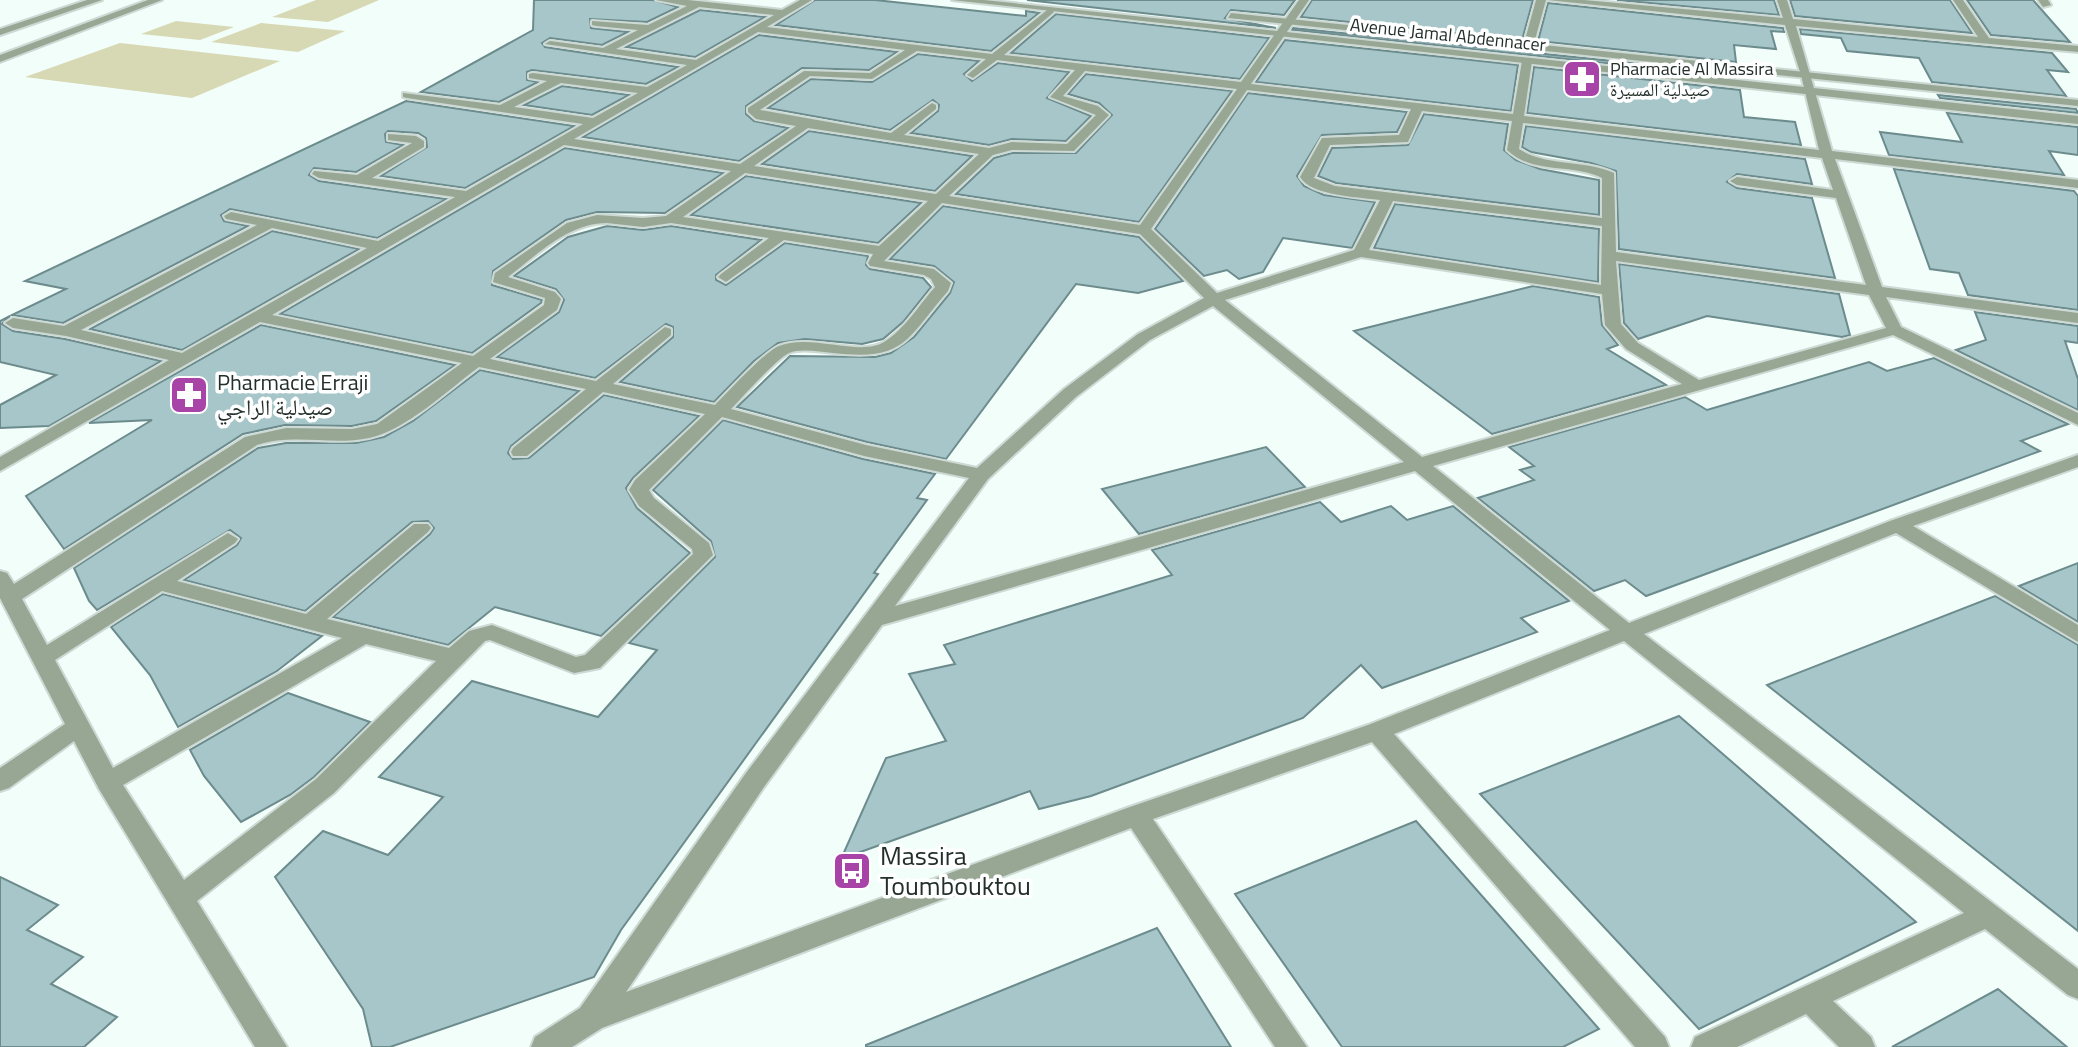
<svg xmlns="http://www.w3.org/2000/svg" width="2078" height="1047" font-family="'Titillium Web','Noto Naskh Arabic',sans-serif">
<rect width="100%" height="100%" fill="#f2fef9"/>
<g fill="#d7d8b4">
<polygon points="316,0 379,0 328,22 272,17"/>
<polygon points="176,21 234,27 200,40 141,34"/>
<polygon points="261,23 345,31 298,52 211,42"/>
<polygon points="120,43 280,61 192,98 25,77"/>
</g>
<g fill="#a6c6c9" stroke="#6c8b8d" stroke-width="2">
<polygon points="534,0 653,0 678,7 647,22 590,19 591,28 628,32 602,45 550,38 542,43 545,47 678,67 646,84 532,70 527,72 527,80 538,82 499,102 421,92 533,30"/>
<polygon points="815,0 875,0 1026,16 1026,11 1039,13 991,51 776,25"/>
<polygon points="1027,0 1295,0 1284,15 1231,10 1225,18 1276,28"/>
<polygon points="1312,0 1533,0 1522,40 1301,17"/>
<polygon points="1617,0 1774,0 1779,15"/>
<polygon points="1790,0 1950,0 1972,33 1795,16"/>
<polygon points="1967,0 2033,0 2070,42 1991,35"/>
<polygon points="1548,3 1783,28 1784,32 1771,31 1776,49 1734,45 1736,62 1538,41"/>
<polygon points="700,10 765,17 695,57 626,47"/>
<polygon points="1056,14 1269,38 1240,79 1011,53"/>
<polygon points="1293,28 1738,74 1738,77 1292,30"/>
<polygon points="1800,29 2052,53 2068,72 2047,70 2066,96 1932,82 1919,58 1847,51 1841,38 1801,34"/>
<polygon points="759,35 897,52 869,70 802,68 746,106 746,114 754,121 788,128 739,161 583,137"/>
<polygon points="1285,40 1518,65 1511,111 1256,82"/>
<polygon points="918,54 979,61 964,74 972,81 998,63 1069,72 1047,98 1091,116 1066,141 1012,139 989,145 911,133 938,111 939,105 933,100 890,130 768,108 811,79 872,82"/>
<polygon points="1534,67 1740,90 1744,117 1795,122 1801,145 1527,113"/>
<polygon points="1086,74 1232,91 1139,222 956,194 994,158 1012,153 1076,153 1112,115 1099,103 1068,94"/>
<polygon points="562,86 629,95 592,115 524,105"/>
<polygon points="1248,93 1407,112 1397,132 1322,135 1297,176 1304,186 1324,195 1375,202 1352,248 1283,238 1263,272 1239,279 1227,270 1204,276 1155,229"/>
<polygon points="1938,95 2076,109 2078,113 1940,98"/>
<polygon points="406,101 574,126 465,188 381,176 427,147 426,138 418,133 388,131 385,134 386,142 403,145 356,172 314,168 309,175 319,181 446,199 377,238 230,209 221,215 224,221 248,226 63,323 12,315 66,289 25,281"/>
<polygon points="1947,113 2078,127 2078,155 2049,151 2064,175 1889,155 1880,132 1962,142"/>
<polygon points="1424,114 1508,124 1504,150 1516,160 1540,169 1599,180 1599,215 1336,183 1318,176 1332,148 1408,145"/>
<polygon points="1526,126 1805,159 1812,184 1737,174 1727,182 1737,188 1812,198 1835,278 1619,249 1616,171 1591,163 1531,152 1522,147"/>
<polygon points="809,131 972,156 935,191 762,164"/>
<polygon points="565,148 723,173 665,213 597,212 566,220 493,271 492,285 542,300 541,303 472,353 280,314"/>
<polygon points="1894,169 2074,191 2078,196 2078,310 1968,295 1959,273 1930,269"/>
<polygon points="746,176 921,203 878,243 691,215"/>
<polygon points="1395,204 1599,229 1598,282 1374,248"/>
<polygon points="943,206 1139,237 1183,281 1138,293 1076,284 946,459 867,442 737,407 790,356 875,357 891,353 914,337 950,293 954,282 934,266 890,259"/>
<polygon points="607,226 643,230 671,226 761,240 716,275 716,280 726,285 785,243 868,256 866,265 870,269 923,278 931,287 903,322 883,339 862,344 805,339 778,343 754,361 714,402 620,382 673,337 673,327 666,324 595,378 497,357 559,312 564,300 556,289 514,276 568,237"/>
<polygon points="272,231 359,249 182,350 90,329"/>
<polygon points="1619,264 1839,294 1850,335 1842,337 1707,316 1638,339 1624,323"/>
<polygon points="1533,286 1599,297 1602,325 1618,345 1607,349 1666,385 1492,434 1354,331"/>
<polygon points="1975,312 2078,326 2078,343 2065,341 2078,379 2078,410 1956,350 1986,340"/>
<polygon points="10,316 2,324 13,331 65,339 161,361 49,426 0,428 0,405 56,375 0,362 0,321"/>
<polygon points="261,325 455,365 376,421 352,426 285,425 243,434 64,549 26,496 152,420 89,423"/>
<polygon points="1934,358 2068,424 2021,441 2040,451 1646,596 1625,580 1594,591 1478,498 1534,480 1520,470 1534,466 1509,447 1685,397 1707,410 1869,362 1887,371"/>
<polygon points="480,370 579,391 511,446 508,453 513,459 529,458 604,395 699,416 633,478 626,488 637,508 690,553 601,636 495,607 448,645 333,617 430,534 434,528 428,521 412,522 305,611 184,580 237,545 241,538 230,530 97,610 89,601 74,568 258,448 286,443 356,443 384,437 413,421"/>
<polygon points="723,420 863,459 935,474 917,498 927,500 874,573 878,574 621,930 594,977 390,1047 372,1047 363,1009 275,877 323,831 388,855 443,797 379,777 472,681 598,717 657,650 629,643 715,557 711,541 653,490"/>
<polygon points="1266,447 1305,487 1139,534 1102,489"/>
<polygon points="1320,502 1341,522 1391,506 1407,520 1453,506 1569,601 1521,618 1537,632 1382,688 1361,665 1303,718 1091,796 1039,809 1030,791 841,859 886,758 946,741 909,674 955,664 944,645 1172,575 1152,550"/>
<polygon points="2078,563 2078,622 2019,586"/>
<polygon points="163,594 322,636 277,671 178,727 150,675 111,627"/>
<polygon points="1995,596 2078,645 2078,931 1767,685"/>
<polygon points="288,693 370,722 314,777 290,795 241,822 204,776 190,750"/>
<polygon points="1679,716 1852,866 1916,922 1699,1029 1480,794"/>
<polygon points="1416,821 1497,913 1599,1029 1563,1047 1342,1047 1235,894"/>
<polygon points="0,877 58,905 27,930 83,957 51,984 117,1017 84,1047 0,1047"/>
<polygon points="1157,928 1231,1047 866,1047 866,1045"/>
<polygon points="1998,989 2067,1047 1892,1047"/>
</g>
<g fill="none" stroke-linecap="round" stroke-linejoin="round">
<g stroke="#cdd9d4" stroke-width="4">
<g id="minor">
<path d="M656 0H688L782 10 800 0H812L767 27 992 54 1051 7 1054 12 1004 55 1241 82 1299 0H1309L1251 84 1513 114 1522 61 1527 58 1532 61 1524 116 1819 150 1801 75 1785 25 1548 0H1584L1783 18 1777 0H1787L1793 19 1978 37 1953 0H1963L1989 38 2078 46V52L1796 26 1832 151 2078 180V188L1835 159 1882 287 2078 313V323L1886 297 1901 327 2078 413V425L1893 335 1433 466 1629 623 1890 521 2078 455V467L1913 526 2078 625V642L1896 533 1644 634 2078 969V999L2068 995 1985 929 1833 1001 1871 1037 1875 1047H1839L1806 1014 1737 1047H1691L1695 1037 1964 913 1624 641 1394 734 1665 1037 1669 1047H1635L1372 742 1153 819 1307 1047H1275L1131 828 602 1028 572 1047H531L535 1037 580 1008 746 773 969 478 864 456 722 417 649 490 654 498 709 543 713 555 600 668 574 673 490 640 485 641 334 793 197 901 287 1047H255L99 789 74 741 9 788 0 791V768L65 724 0 598V571L7 573 14 584 245 437 286 428 352 429 377 424 462 363 260 322 0 471V457L169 360 66 336 13 328 5 323 13 318 64 326 257 225 226 219 224 216 231 212 378 241 455 197 319 178 312 174 314 171 357 175 412 143 388 140V134L416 136 424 141V147L372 178 466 191 583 124 407 98 403 97V93L500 105 547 81 529 78V74L533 73 647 87 687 65 545 44 550 41 603 48 638 30 596 26 592 25V21L648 25 687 6ZM699 7 774 15 696 60 616 49ZM758 32 905 50 870 73 804 71 748 108V112L756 119 796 126 740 164 574 139ZM917 51 986 59 967 75 973 78 997 60 1075 70 1050 97 1096 115 1067 144 1012 142 989 148 904 135 936 109V105L932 103 891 133 760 110 810 76 872 79ZM1085 71 1237 89 1140 225 949 196 993 155 1012 150 1074 151 1109 115 1098 106 1063 96ZM561 83 638 93 593 118 514 107ZM1247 90 1411 109 1399 135 1322 138 1300 177C1311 196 1359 197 1380 200L1354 250 1217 293 1151 229ZM1422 111 1512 121 1507 150C1533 175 1572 163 1602 178V218L1335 186 1314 178 1330 145 1408 142ZM1523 123 1822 158 1833 190 1737 177 1730 181 1737 185 1836 198 1866 285 1616 252 1614 173C1584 159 1547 167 1519 149ZM808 128 979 154 936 194 754 166ZM564 145 731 171 666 216 643 218 597 215 567 223 495 273 493 282 545 298 544 305 473 356 272 315ZM745 173 928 201 879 246 683 217ZM1393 201 1602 226 1601 285 1369 250ZM942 203 1140 234 1204 298 1138 334 1064 389 977 468 866 445 731 409C744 396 775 360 789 353 801 348 820 352 833 353 905 361 905 341 948 291L951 283 934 269 884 261ZM607 223 643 227 671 223 769 238 721 274 718 277 726 282 784 240 873 254 868 263 870 266 924 275 931 279 935 287C919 305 905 329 884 342 860 357 810 333 779 346 764 352 729 391 715 405L613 384 671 335V329L665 327 596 381 490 359 557 310 561 299 555 292 508 277C537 255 568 223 607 223ZM272 228 367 248 182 353 81 330ZM1361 257 1602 294 1605 325 1626 349 1682 384 1422 457 1225 300ZM1616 261 1869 295 1886 328 1699 380 1638 343 1621 324ZM1213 306 1404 462 895 606 988 479 1076 397 1150 340ZM479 367 586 389 513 448 511 452 513 456H527L603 392 705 414 635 480 629 490 639 506 692 549 693 554 585 655 576 657 492 625 469 631 449 648 327 619 428 532 431 528 428 524H414L306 614 177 581 235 543 238 539 228 533 47 645 22 599 257 445C295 433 332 446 369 438 405 431 449 389 479 367ZM1415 471 1610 630 1368 725 1127 808 626 992 764 787 882 625ZM162 591 342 638 113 768 55 660ZM366 644 436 661 316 779 184 880 123 785Z"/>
<polygon points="1536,0 1546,0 1533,47 1528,50 1523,47"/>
<polygon points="2038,0 2048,0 2051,5 2043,7"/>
</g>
</g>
<g stroke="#cdd9d4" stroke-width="4">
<g id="tertiary">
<polygon points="87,0 102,0 0,35 0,29"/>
<polygon points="148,0 162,0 0,62 0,55"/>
<polygon points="952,0 984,0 2078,116 2078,124"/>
<polygon points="1231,13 2078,100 2078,106 1228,18"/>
</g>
</g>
<use href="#minor" fill="#97a794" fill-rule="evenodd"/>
<use href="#tertiary" fill="#97a794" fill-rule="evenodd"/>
</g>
<defs>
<g id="pharmacy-square" transform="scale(2)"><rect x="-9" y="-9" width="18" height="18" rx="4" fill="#a843a8" stroke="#fff"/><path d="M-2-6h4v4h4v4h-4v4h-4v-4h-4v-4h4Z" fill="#fff"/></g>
<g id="bus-square" transform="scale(2)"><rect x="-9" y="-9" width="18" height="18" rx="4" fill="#a843a8" stroke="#fff"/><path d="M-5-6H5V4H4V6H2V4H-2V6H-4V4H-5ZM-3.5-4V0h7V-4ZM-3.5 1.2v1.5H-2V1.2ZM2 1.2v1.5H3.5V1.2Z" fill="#fff"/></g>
</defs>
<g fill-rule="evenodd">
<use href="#pharmacy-square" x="1582" y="79"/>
<use href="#pharmacy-square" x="189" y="395"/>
<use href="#bus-square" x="852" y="871"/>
</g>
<g text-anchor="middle" stroke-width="7" stroke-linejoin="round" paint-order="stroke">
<g font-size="18" fill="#232f2b" stroke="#fff">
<text transform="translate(1448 35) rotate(6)" y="6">Avenue Jamal Abdennacer</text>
</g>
<g font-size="18" fill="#232f2b" stroke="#fff" text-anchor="start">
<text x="1610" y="75">Pharmacie Al Massira<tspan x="1610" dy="21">صيدلية المسيرة</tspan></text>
</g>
<g font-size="22" fill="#232f2b" stroke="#fff" text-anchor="start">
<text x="217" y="390">Pharmacie Erraji<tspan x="217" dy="25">صيدلية الراجي</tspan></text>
</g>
<g font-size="26" fill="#232f2b" stroke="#fff" text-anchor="start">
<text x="880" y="865">Massira<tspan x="880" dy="30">Toumbouktou</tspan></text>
</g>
</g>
</svg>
